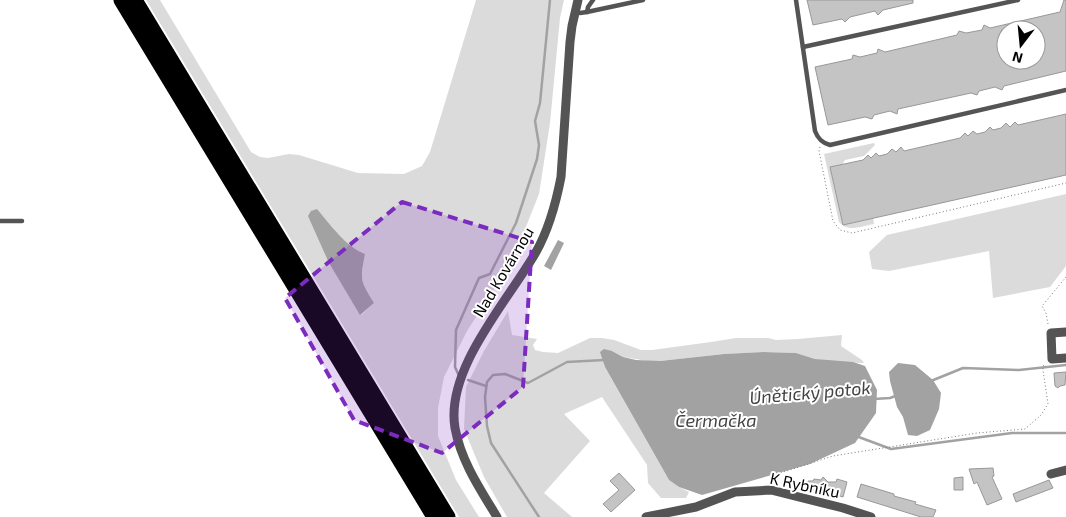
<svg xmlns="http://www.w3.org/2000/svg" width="1066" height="517" font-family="'Exo 2',sans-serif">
<rect width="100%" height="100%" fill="#fff"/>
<g fill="#dbdbdb" fill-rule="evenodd">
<path d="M146 0H160L251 152 260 157 268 158 289 154 299 155 358 173 404 174 422 166 430 152 476 0H564L560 18 550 123 539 194 531 214 514 258 467 331 444 377 438 408V436L456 480 479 517H459ZM317 209C331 225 345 246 365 254 360 281 360 280 374 303L361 315 329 263Z"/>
<path d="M874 143 875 145 864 156 845 160 842 165 830 168 843 225 873 218 874 224C862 226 848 233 839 222L824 154Z"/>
<polygon points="1066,194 1066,266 1050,287 993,298 989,251 889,271 872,269 869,252 887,235"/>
<polygon points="508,311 512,335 537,339 533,345 535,350 543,352 558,353 590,338 602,338 614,340 641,350 652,350 711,342 736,338 768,338 776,340 798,339 842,335 841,346 862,360 864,363 833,362 815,359 796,353 763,352 724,354 660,361 648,361 623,357 612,351 601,352 605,367 669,480 679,487 689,492 686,498 661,498 648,483 647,465 602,397 564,414 590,441 544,493 572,517 507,517 484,477 464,429 466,387 484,351"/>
</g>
<g fill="#a2a2a2">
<path d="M317 209C331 225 345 246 365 254 360 281 360 280 374 303L360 315 329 263 308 216 311 211Z"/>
<polygon points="558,240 564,243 551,270 544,266"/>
<polygon points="604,349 612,351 623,357 636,360 660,361 724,354 763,352 796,353 815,359 853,362 865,366 877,390 876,413 855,443 810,464 702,495 679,487 669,480 605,367 600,352"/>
<polygon points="898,363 915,365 933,380 941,393 939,409 930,430 917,436 908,435 903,417 897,407 890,381 889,372"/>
</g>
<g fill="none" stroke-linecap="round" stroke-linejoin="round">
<g stroke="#a2a2a2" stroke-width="2.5">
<polyline points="459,376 455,367 456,330 479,278 490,274 516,223 537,159 539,145 535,121 540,103 550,0"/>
<polyline points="468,380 486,386"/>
<polyline points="931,381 963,368 1019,370 1066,365"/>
<polyline points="874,399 890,398 898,395"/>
<polyline points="856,436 891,449 1012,433 1066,433"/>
<polyline points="539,517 491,443 487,426 485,397 487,382 493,375 505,374 528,383 567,362 604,360"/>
</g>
</g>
<g fill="#c4c4c4" stroke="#989898" fill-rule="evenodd">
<polygon points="807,0 913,0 913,3 883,10 878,15 875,11 850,17 845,22 842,19 813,25"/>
<path d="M1064 0H1066V71L1004 86 1002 90 995 87 979 91 977 95 971 93 898 109 897 114 890 111 874 115 872 119 865 117 828 125 815 67 852 59 853 55 860 57 877 53 878 49 885 52 957 35 959 31 966 33 982 30 984 25 990 28 1060 12ZM1006 30H1036V60H1006Z"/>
<polygon points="1066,114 1066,175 843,225 830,167 863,160 868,155 871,158 876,153 879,156 887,154 892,149 896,152 901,147 904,151 960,138 965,133 968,136 973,131 977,134 985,132 990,127 993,130 1001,128 1006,123 1010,127 1015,122 1018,125"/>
<polygon points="1066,372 1065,385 1060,386 1058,388 1055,386 1054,373"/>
<polygon points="993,468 994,476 992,477 1002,499 987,505 977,482 974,484 969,469"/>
<polygon points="619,473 635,490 611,512 603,504 619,490 610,481"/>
<polygon points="823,477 828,482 836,482 837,479 847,482 843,497 833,494 833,491 807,490 808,481 813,481 814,479 821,480"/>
<polygon points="963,477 963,490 954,490 954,478"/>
<polygon points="1049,480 1053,488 1016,502 1013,494"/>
<polygon points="861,484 894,494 894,496 916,502 915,504 936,510 933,517 921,517 857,497"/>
</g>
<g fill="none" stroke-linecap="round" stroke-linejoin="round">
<g stroke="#767676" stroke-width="1" stroke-dasharray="1 2.5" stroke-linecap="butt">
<polyline points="820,147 819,151 833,221 840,230 852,233 1066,183"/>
<polyline points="1048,324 1046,313 1042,306 1066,277"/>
<polyline points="773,482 774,475 833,456 977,433 1025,429 1041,415 1048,404 1043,370 1043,366 1045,364"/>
</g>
<g stroke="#545454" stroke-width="4.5">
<path d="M796 0 815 131C818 139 822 143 830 145L1066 90"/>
<polyline points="575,11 580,13 587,12 643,0"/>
<polyline points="587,12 588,7 593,0"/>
<polyline points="803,47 1018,0"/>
<polyline points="0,221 22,221"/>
</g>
<g stroke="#545454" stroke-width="9">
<polyline points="1066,332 1051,333 1052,359 1066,358"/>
<polyline points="1051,474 1066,470"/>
<path d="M497 517C480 489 461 461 455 428 445 369 508 301 536 252 549 229 556 203 561 177L570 42 572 26 578 0"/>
<polyline points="646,517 696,507 735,492 771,490 843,508 871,517"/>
</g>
<g stroke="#000" stroke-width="15">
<polyline points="121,0 434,517"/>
<polyline points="135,0 448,517"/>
</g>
</g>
<path fill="#7b2cbf" fill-opacity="0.2" stroke="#7b2cbf" stroke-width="4" stroke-dasharray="10 6" stroke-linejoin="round" d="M402 202 532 242 523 387 442 453 354 420 285 298Z"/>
<g text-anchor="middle" stroke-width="4" stroke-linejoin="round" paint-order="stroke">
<g font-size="16" fill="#000" stroke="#fff">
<text transform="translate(503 272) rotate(-59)" y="6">Nad Kovárnou</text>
<text transform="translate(805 485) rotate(12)" y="6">K Rybníku</text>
</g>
<g font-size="18" font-style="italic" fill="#434343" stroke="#fff">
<text transform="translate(810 393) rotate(-5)" y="6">Únětický potok</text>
<text x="716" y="427">Čermačka</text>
</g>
</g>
<g transform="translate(1021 45) rotate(196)"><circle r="24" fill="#ffffff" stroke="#999999"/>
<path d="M0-4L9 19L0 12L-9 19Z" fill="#000000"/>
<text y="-8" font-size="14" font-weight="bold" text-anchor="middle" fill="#000000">N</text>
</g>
</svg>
